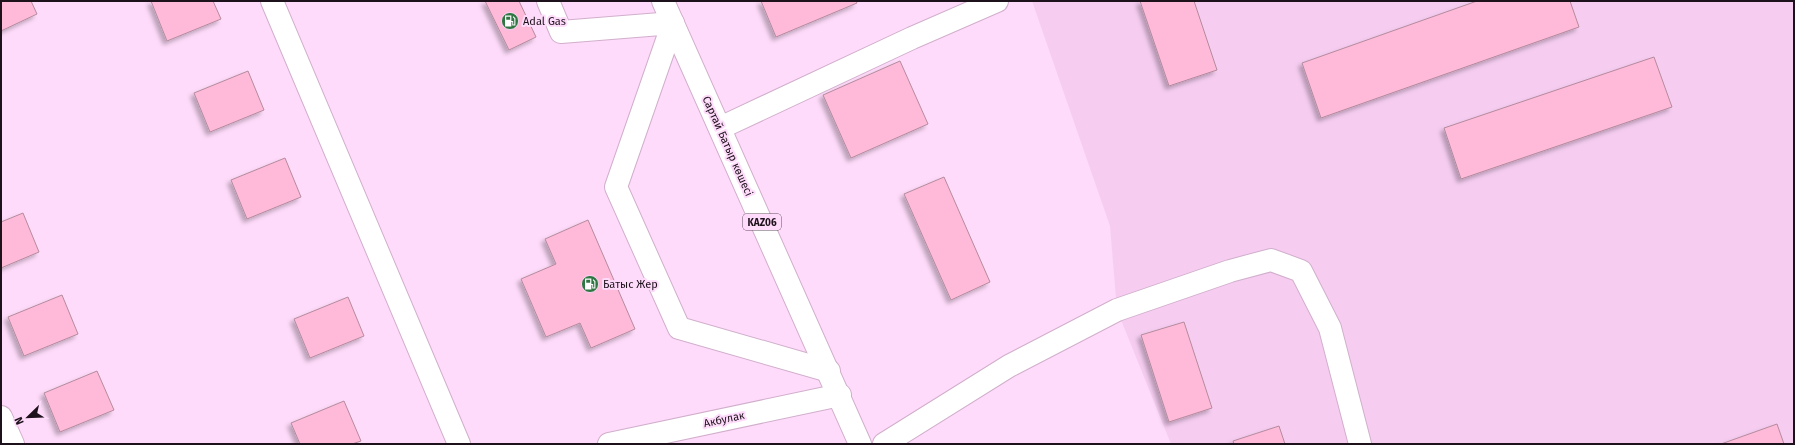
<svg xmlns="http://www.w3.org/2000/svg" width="1795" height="445" font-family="'Fira Sans',sans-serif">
<defs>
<filter id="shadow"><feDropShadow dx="-3.5" dy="3.5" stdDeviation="2" flood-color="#0004"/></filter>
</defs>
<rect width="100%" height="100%" fill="#fedbfa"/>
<polygon fill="#f6cdf1" points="1032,1 1794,1 1794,444 1171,444 1117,310 1110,226"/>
<g fill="#ffb9d9" stroke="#b48b9d" filter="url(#shadow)">
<polygon points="1,1 31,1 37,14 1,31"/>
<polygon points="151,1 213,1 221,19 167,41"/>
<polygon points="485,1 519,1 536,37 509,50"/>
<polygon points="761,1 856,1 857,3 776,37"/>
<polygon points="1140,1 1194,1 1217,70 1169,86"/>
<polygon points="1477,1 1570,1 1579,27 1321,118 1302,63"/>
<polygon points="1654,57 1672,107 1461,179 1444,128"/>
<polygon points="900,61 928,124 851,158 823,95"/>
<polygon points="248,71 264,110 210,132 194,93"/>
<polygon points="285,158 301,197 247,219 231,180"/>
<polygon points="944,177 990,282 951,300 904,194"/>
<polygon points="23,213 39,252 1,268 1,222"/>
<polygon points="588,220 635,329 591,348 580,323 546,337 521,279 556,264 545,239"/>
<polygon points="62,295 78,334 24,356 8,317"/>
<polygon points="348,297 364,336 310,358 294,319"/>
<polygon points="1184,322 1212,408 1169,422 1141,335"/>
<polygon points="97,371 114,410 60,432 44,393"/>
<polygon points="344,401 361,441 352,444 300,444 291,423"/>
<polygon points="1777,424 1784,444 1721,444"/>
<polygon points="1279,426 1285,444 1234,444 1233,441"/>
</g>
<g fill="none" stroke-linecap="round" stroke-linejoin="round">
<g stroke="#d1afcc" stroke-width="24">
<g id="minor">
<polyline points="272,1 459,444"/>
<polyline points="548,1 561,32 673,23 616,187 679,328 829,371"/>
<polyline points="720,128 912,38 997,1"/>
<polyline points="1,417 13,444"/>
<polyline points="609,444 840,395"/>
<polyline points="884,444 1009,366 1117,310 1230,271 1271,260 1301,271 1330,328 1360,444"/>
</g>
</g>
<g stroke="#d1afcc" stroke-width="24">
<polyline id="highway" points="663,1 860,444"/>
</g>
<use href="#minor" stroke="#fff" stroke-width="22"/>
<use href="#highway" stroke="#fff" stroke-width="22"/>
</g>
<defs>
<g id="fuel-disc" transform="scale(0.9)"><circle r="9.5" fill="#2f7643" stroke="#fedbfa"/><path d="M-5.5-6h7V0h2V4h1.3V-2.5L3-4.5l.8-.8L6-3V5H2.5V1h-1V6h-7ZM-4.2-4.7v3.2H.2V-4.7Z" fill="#fff"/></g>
</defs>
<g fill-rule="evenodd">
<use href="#fuel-disc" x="510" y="21"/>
<use href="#fuel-disc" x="590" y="284"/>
</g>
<g text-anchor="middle" stroke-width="4" stroke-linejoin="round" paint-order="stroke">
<rect fill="#fedbfa" stroke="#604e5e" stroke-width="1" x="743" y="214" width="38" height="16" rx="3"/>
<g font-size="10" font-weight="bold" fill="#1d111b">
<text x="762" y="226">KАZ06</text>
</g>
<g font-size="11" fill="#1d111b" stroke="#fedbfa" text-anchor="start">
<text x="523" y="25">Adal Gas</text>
<text x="603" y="288">Батыс Жер</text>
</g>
<g font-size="11" fill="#1d111b" stroke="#fedbfa">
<text transform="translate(728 146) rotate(66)" y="4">Сартай Батыр көшесі</text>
<text transform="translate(724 419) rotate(-12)" y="4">Акбулак</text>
</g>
</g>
<rect width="1795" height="445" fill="none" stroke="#1d111b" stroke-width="4"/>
<g transform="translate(28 417) rotate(247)" stroke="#fedbfa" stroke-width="3" paint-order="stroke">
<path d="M0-3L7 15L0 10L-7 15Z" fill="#1d111b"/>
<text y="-6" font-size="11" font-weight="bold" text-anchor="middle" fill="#1d111b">N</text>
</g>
</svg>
